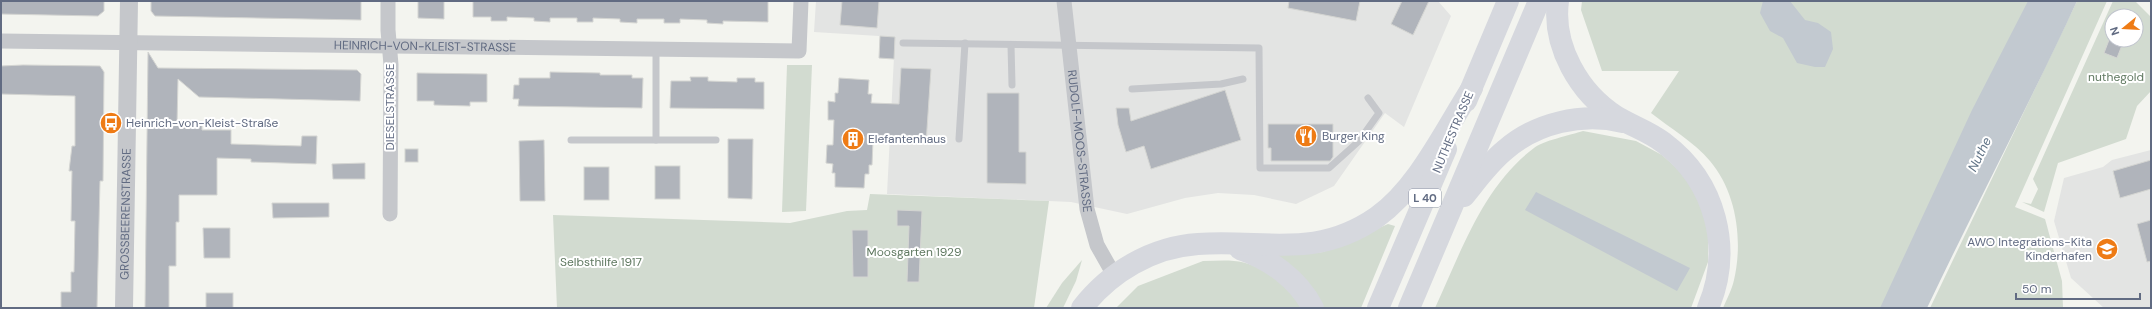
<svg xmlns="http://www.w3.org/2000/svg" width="2152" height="309" font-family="'DM Sans',sans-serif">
<rect width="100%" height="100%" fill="#f3f4ef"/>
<g fill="#e3e4e3">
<polygon points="816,1 1438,1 1451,16 1404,127 1385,113 1334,186 1296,204 1254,195 1218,193 1185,198 1127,214 1071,202 887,194 895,37 814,32"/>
<polygon points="2151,150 2151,308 2104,308 2071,278 2054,221 2064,178 2103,167 2112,160"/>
</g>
<g fill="#d2dbd0" fill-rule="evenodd">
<path d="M1582 1H2033L1886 308H1723C1727 299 1732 289 1734 280 1743 241 1737 193 1710 161 1694 142 1670 128 1651 113L1679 71H1602L1581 10Z"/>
<polygon points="2077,1 2107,1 2015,207 2045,219 2062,281 2063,308 1930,308"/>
<path d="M2113 1H2135L2151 17V91L2137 106 2126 139 2058 163 2044 212 2022 202 2031 204 2038 189 2033 179ZM2112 16H2136V40H2112Z"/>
<polygon points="787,65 812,65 806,211 782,212"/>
<path d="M1583 131 1636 141 1662 155 1682 173 1697 196 1708 226V262L1691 308H1435C1461 252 1483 186 1534 148 1542 141 1571 135 1583 131Z"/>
<polygon points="870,194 1049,201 1034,308 557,308 553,215 790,223 847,211 867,210"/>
<polygon points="1388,224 1395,226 1361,308 1322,308 1258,253 1294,255 1323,252"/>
<polygon points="1082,260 1076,281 1063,308 1046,308 1062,283"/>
<path d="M1203 261C1213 261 1224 260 1234 261 1261 263 1289 285 1301 308H1116L1138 286Z"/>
</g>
<g fill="#c2c9d0">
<polygon points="1763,1 1790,1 1805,20 1818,23 1831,32 1833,49 1825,67 1815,67 1797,63 1783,38 1770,31 1760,13"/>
<path d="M2028 1H2077C2029 105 1976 205 1927 308H1880L1972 110Z"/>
<polygon points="1536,192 1690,268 1677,291 1525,210"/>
</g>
<g fill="#b0b4bb" stroke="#d4d5d2">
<polygon points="1,1 104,1 104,11 98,16 1,14"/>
<polygon points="151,1 361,1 361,20 155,16 151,11"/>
<polygon points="418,1 444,1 444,19 418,18"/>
<polygon points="473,1 768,1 768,22 723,21 723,24 707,23 707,20 680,19 680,23 664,23 664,19 637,19 637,23 620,22 620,19 593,18 593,22 577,22 577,18 550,18 550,22 534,21 534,18 507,17 507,21 491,21 491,17 473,17"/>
<polygon points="842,1 879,1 877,28 840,25"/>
<polygon points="1289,1 1360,1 1356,21 1288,8"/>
<polygon points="1402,1 1429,1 1413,35 1391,24"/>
<polygon points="880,36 895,37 894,59 879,58"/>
<polygon points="2109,40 2124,40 2117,58 2104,53"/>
<polygon points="148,52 158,68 357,70 361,74 360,101 199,97 178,79 177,124 202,125 202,130 231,130 231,144 301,146 302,136 317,136 316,164 251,162 251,159 217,158 217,195 179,195 179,222 176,222 176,266 169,266 169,308 145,308"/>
<polygon points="23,65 100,66 104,72 103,181 100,181 97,308 61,308 61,292 71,292 71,272 74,272 75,221 71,221 72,171 69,171 72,146 75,146 75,96 1,94 1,66"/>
<polygon points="901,68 931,69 926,144 873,140 872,165 869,165 869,174 865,174 864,188 835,187 835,173 832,173 833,164 826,163 827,145 833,145 834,120 828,120 828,101 835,102 835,93 838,93 839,78 869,80 868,94 872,94 871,103 899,104"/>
<polygon points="550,72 600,73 600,75 632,75 632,78 643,78 642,108 518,106 519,99 513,99 514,85 519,85 519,78 550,78"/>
<polygon points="417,73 487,74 487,102 470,102 470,106 434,105 434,101 417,101"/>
<polygon points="690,77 708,77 708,81 737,82 737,78 755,78 755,82 764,82 764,109 670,108 671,81 691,81"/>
<polygon points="1225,90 1241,140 1151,169 1144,146 1126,152 1118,125 1116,108 1129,108 1131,121"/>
<polygon points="987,93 1019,93 1019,152 1026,152 1026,184 987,183"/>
<polygon points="1268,124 1333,124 1333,157 1330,161 1271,161 1271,148 1268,148"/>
<polygon points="728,139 753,139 752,199 728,198"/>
<polygon points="544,140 545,201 520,201 519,141"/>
<rect x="405" y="149" width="13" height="13"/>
<polygon points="2151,160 2151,189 2120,198 2113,171"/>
<polygon points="365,163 365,179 333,179 332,164"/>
<rect x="655" y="166" width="25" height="33"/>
<rect x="584" y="167" width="25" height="33"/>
<polygon points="272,203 329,203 329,217 273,218"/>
<polygon points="897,210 922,211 919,282 907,282 909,226 897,226"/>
<polygon points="2151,220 2151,261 2147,262 2137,224"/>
<polygon points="203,228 230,228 230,258 204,258"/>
<polygon points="852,230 868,230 868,277 853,277"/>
<rect x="206" y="293" width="27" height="15"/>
</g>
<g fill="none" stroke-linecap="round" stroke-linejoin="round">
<g stroke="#c5c7cb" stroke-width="7">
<polyline points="903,43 1259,48 1260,168 1329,168 1359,141 1379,113 1368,98"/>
<polyline points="1011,45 1012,85"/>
<polyline points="1132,89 1221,84 1243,79"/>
<polyline points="959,139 965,43"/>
<polyline points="571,140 656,140 656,49"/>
<polyline points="656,140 716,140"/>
</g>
<g stroke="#c5c7cb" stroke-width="15">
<polyline points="388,1 388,30 391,65 390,214"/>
<path id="s1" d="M1064 1 1087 209 1097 245 1114 275"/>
<path id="s2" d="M1 41 799 51 801 1"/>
</g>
<path stroke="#c5c7cb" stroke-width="18" id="s3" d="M124 308 129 1"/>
<g stroke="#d6d8de" stroke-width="22">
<path d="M1558 1C1552 46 1579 93 1617 117 1632 126 1650 132 1664 143 1716 182 1733 249 1708 308"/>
<polyline points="1466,101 1508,1"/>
<path d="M1464 196C1477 180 1489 163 1505 150 1536 123 1582 112 1623 122"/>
<path d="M1240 249C1270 259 1298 279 1313 308"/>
<path d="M1082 308C1110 272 1152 247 1198 244 1265 239 1315 260 1377 217 1418 188 1445 130 1472 88"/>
<polyline points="1378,308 1446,149"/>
<polyline points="1409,308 1539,1"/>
</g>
</g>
<defs>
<g id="bus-disc" transform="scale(1.15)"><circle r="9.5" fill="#ee7b15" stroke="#fff"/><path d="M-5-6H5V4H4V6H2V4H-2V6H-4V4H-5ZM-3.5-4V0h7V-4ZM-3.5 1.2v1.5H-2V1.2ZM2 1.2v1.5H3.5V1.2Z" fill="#fff"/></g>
<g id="restaurant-disc" transform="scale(1.15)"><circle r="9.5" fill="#ee7b15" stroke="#fff"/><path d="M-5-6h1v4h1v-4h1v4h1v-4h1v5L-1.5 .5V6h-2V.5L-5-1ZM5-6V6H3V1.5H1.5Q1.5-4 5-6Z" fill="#fff"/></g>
<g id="building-disc" transform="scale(1.15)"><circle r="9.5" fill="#ee7b15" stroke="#fff"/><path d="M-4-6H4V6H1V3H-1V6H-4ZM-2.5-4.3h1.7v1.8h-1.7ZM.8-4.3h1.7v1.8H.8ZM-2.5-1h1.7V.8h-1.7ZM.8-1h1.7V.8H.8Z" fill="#fff"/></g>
<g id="school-disc" transform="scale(1.15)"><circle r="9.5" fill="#ee7b15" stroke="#fff"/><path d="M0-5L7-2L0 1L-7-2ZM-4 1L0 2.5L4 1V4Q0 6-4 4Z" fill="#fff"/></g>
</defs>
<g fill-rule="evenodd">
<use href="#bus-disc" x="111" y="123"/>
<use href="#restaurant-disc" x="1306" y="136"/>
<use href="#building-disc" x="853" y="139"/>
<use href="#school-disc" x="2107" y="249"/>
</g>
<g text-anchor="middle" stroke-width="4" stroke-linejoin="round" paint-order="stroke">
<rect fill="#fff" stroke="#9097a8" stroke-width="1" x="1409" y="189" width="32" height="18" rx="3"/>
<g font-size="11" font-weight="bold" fill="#616b82">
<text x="1425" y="202">L 40</text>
</g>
<g font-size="12" fill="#616b82" stroke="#fff">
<text dy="4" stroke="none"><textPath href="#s2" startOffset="424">HEINRICH-VON-KLEIST-STRASSE</textPath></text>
<text transform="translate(390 107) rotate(-90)" y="4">DIESELSTRASSE</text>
<text transform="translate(1453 132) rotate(-67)" y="4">NUTHESTRASSE</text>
<text dy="4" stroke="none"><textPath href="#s1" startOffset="141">RUDOLF-MOOS-STRASSE</textPath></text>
<text dy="4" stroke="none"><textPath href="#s3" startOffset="94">GROSSBEERENSTRASSE</textPath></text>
</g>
<g font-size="12" fill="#607961" stroke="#fff">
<text x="2116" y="81">nuthegold</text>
<text x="914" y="256">Moosgarten 1929</text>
<text x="601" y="266">Selbsthilfe 1917</text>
</g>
<g font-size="12" fill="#616b82" stroke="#fff" text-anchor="start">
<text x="126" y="127">Heinrich-von-Kleist-Straße</text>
<text x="1322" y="140">Burger King</text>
<text x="868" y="143">Elefantenhaus</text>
<text x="2092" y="246" text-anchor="end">AWO Integrations-Kita<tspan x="2092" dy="14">Kinderhafen</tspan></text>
</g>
<g font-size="13" font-style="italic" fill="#617487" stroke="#fff">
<text transform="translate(1979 154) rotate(-64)" y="5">Nuthe</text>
</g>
</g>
<rect width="2152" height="309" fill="none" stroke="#616b82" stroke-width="4"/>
<g transform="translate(2124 28) rotate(252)"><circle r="19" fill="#ffffff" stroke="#c0c4cd"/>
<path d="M0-3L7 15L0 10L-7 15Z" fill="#ee7b15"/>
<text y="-6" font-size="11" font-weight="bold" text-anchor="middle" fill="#616b82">N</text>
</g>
<path d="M2016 293v6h124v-6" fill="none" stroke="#616b82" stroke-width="2"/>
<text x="2022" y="293" font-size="12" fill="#616b82" stroke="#ffffff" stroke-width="3" paint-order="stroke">50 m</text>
</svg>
